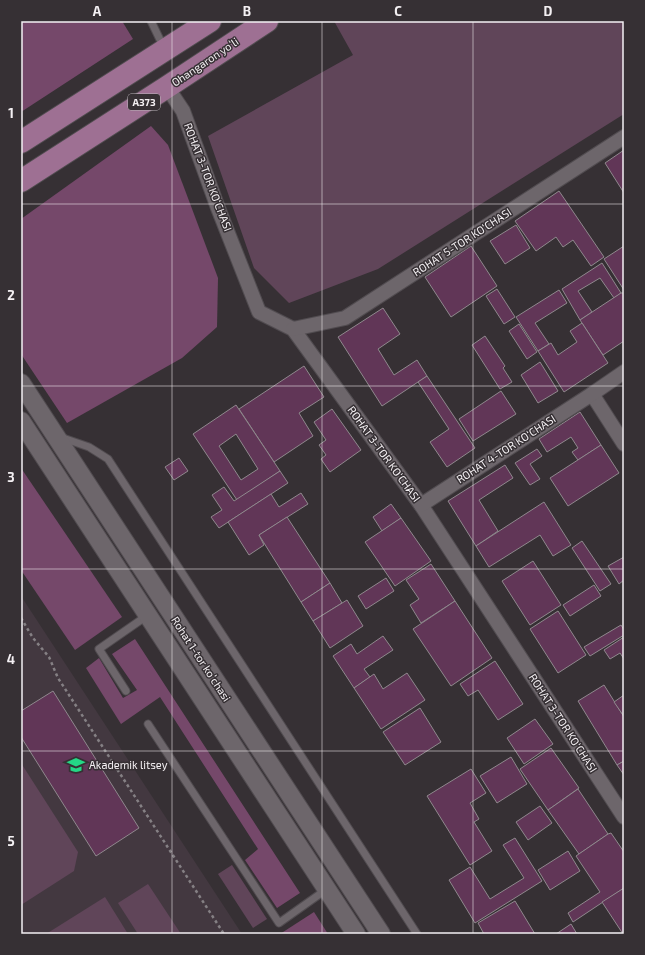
<svg xmlns="http://www.w3.org/2000/svg" width="645" height="955" font-family="'Exo 2',sans-serif">
<rect width="100%" height="100%" fill="#363034"/>
<polygon fill="#433840" points="21,596 242,934 21,934"/>
<g fill="#604559">
<polygon points="334,21 624,21 624,114 378,269 289,303 254,268 208,136 353,55"/>
<polygon points="21,763 78,852 74,871 21,905"/>
<polygon points="232,865 267,919 253,928 218,874"/>
<polygon points="148,884 181,934 138,934 118,903"/>
<polygon points="105,897 128,934 46,934"/>
</g>
<g fill="#75486a">
<polygon points="21,21 122,21 133,39 21,112"/>
<polygon points="151,126 168,145 218,278 217,327 182,358 67,423 21,354 21,219"/>
<polygon points="21,468 122,617 75,650 21,570"/>
<polygon points="135,639 300,893 277,908 245,860 258,849 160,697 121,724 86,668 99,658 123,698 137,690 112,654"/>
<polygon points="314,912 328,934 280,934"/>
</g>
<g fill="#613657" stroke="#8f888d" fill-rule="evenodd">
<polygon points="624,150 624,193 605,163"/>
<polygon points="559,191 604,257 591,266 573,240 563,247 556,237 536,251 515,221"/>
<polygon points="516,225 530,248 505,264 490,241"/>
<polygon points="471,246 497,286 451,317 425,277"/>
<polygon points="624,246 624,290 604,259"/>
<polygon points="602,263 621,293 614,298 600,278 578,291 592,312 580,320 562,289"/>
<polygon points="497,289 515,317 504,324 486,296"/>
<polygon points="559,290 567,303 535,323 549,344 538,351 516,317"/>
<polygon points="621,293 623,293 624,294 624,341 603,355 580,320"/>
<polygon points="383,308 400,334 378,349 394,375 417,360 427,376 382,406 338,337"/>
<polygon points="582,323 608,363 564,392 538,351 551,343 558,355 577,342 570,331"/>
<polygon points="519,324 537,352 527,359 509,331"/>
<polygon points="485,336 505,366 503,368 512,382 500,389 472,345"/>
<polygon points="540,362 558,391 538,403 521,375"/>
<polygon points="304,366 324,397 299,413 313,436 274,462 239,409"/>
<polygon points="427,376 475,448 447,467 430,442 449,429 418,382"/>
<polygon points="501,391 516,414 473,441 459,419"/>
<path d="M236 405 280 471 237 500 193 434ZM236 434 258 469 241 480 219 446Z"/>
<polygon points="332,409 361,450 330,472 321,459 326,455 319,445 326,440 314,422"/>
<polygon points="580,412 601,445 578,460 572,452 578,448 571,437 547,452 539,439"/>
<polygon points="601,445 619,473 568,506 550,478"/>
<polygon points="537,449 542,456 530,464 540,479 530,485 515,463"/>
<polygon points="179,458 188,471 174,480 165,467"/>
<polygon points="505,465 513,478 479,500 498,531 476,546 448,501"/>
<polygon points="280,471 288,483 219,528 211,517 222,510 212,495 224,487 234,501"/>
<polygon points="301,493 308,504 259,535 264,545 249,555 228,522 271,494 279,507"/>
<polygon points="544,502 571,545 553,556 540,535 489,567 476,546"/>
<polygon points="391,504 401,518 382,531 373,517"/>
<polygon points="287,517 330,583 301,602 259,535"/>
<polygon points="401,518 431,561 395,586 365,542"/>
<polygon points="582,541 611,584 600,591 572,548"/>
<polygon points="624,557 624,580 619,584 608,566"/>
<polygon points="533,561 561,605 530,625 502,581"/>
<polygon points="431,564 455,601 421,623 410,605 419,599 406,580"/>
<polygon points="386,578 394,591 366,609 358,596"/>
<polygon points="330,583 342,603 313,621 301,602"/>
<polygon points="594,585 601,596 570,616 563,605"/>
<polygon points="347,600 363,626 330,648 313,621"/>
<polygon points="455,601 492,658 451,686 413,629"/>
<polygon points="558,611 586,655 558,673 530,629"/>
<polygon points="621,625 624,630 624,635 590,656 584,647"/>
<polygon points="383,636 393,650 364,669 370,677 354,688 333,656 351,644 357,654"/>
<polygon points="624,637 624,659 620,653 610,659 604,650"/>
<polygon points="495,661 523,704 498,720 478,690 468,696 460,684"/>
<polygon points="407,673 425,700 381,729 354,688 374,674 383,689"/>
<polygon points="604,685 624,717 624,761 617,765 578,701"/>
<polygon points="53,691 139,828 96,856 21,737 21,711"/>
<polygon points="624,695 624,715 623,715 614,702"/>
<polygon points="420,708 441,742 405,765 383,732"/>
<polygon points="535,719 553,744 524,764 507,738"/>
<polygon points="551,748 579,788 548,810 520,769"/>
<polygon points="511,757 527,784 497,803 480,776"/>
<polygon points="624,761 624,775 617,765"/>
<polygon points="471,769 486,793 470,803 479,819 474,822 492,851 470,865 427,796"/>
<polygon points="578,789 608,834 579,854 548,810"/>
<polygon points="540,806 552,823 528,840 516,822"/>
<polygon points="611,833 624,852 624,888 573,922 568,913 600,892 576,856 608,834"/>
<polygon points="515,838 542,881 475,923 449,880 470,867 490,899 524,878 503,845"/>
<polygon points="568,851 580,871 550,890 538,870"/>
<polygon points="624,888 624,934 623,934 602,902"/>
<polygon points="515,901 535,934 484,934 478,923"/>
<polygon points="571,924 577,934 556,934"/>
</g>
<g fill="none" stroke-linecap="round" stroke-linejoin="round">
<g stroke="#514c50" stroke-width="9">
<g id="service">
<polyline points="151,21 164,48"/>
<polyline points="60,437 89,447 108,459 417,934"/>
<polyline points="126,691 99,649 148,615"/>
<polyline points="148,724 279,923 327,889"/>
</g>
</g>
<g stroke="#514c50" stroke-width="16">
<g id="minor">
<polyline points="167,87 183,111 218,208 259,312 293,329 421,505 624,817"/>
<polyline points="293,329 345,318 624,137"/>
<polyline points="592,394 624,444"/>
<polyline points="421,505 592,394 624,372"/>
</g>
</g>
<g stroke="#514c50" stroke-width="20">
<g id="tertiary">
<polyline points="21,383 381,934"/>
<polyline points="21,421 356,934"/>
</g>
</g>
<g stroke="#514c50" stroke-width="24">
<g id="trunk">
<polyline points="21,142 210,21"/>
<polyline points="21,181 167,87 267,21"/>
</g>
</g>
<polyline stroke="#858084" stroke-width="2.5" stroke-dasharray="3 3" stroke-linecap="butt" points="21,618 33,638 49,657 58,678 224,934"/>
<use href="#service" stroke="#6d666b" stroke-width="7"/>
<use href="#minor" stroke="#6d666b" stroke-width="14"/>
<use href="#tertiary" stroke="#6d666b" stroke-width="18"/>
<use href="#trunk" stroke="#9e7093" stroke-width="22"/>
</g>
<path fill="none" stroke="#f4f0f3" stroke-width="1" stroke-opacity="0.55" d="M172 21V934M322 21V934M473 21V934M21 204H624M21 386H624M21 569H624M21 751H624"/>
<defs>
<g id="university-bare" transform="scale(1.38)"><path d="M0-5L7-2L0 1L-7-2ZM-4 1L0 2.5L4 1V4Q0 6-4 4Z" fill="#24d886" stroke="#363034" stroke-width="2.5" paint-order="stroke"/></g>
</defs>
<g fill-rule="evenodd">
<use href="#university-bare" x="76" y="765"/>
</g>
<g text-anchor="middle" stroke-width="3" stroke-linejoin="round" paint-order="stroke">
<rect fill="#363034" stroke="#bbb6ba" stroke-width="1" x="128" y="94" width="32" height="16" rx="3"/>
<g font-size="10" font-weight="bold" fill="#f4f0f3">
<text x="144" y="106">A373</text>
</g>
<g font-size="11" fill="#f4f0f3" stroke="#363034">
<text transform="translate(205 62) rotate(-34)" y="4">Ohangaron yoʻli</text>
<text transform="translate(208 177) rotate(69)" y="4">ROHAT 3-TOR KO‘CHASI</text>
<text transform="translate(462 242) rotate(-33)" y="4">ROHAT 5-TOR KO‘CHASI</text>
<text transform="translate(506 449) rotate(-33)" y="4">ROHAT 4-TOR KO‘CHASI</text>
<text transform="translate(384 454) rotate(54)" y="4">ROHAT 3-TOR KO‘CHASI</text>
<text transform="translate(201 659) rotate(57)" y="4">Rohat 1-tor koʻchasi</text>
<text transform="translate(563 723) rotate(57)" y="4">ROHAT 3-TOR KO‘CHASI</text>
</g>
<g font-size="11" fill="#f4f0f3" stroke="#363034" text-anchor="start">
<text x="89" y="769">Akademik litsey</text>
</g>
</g>
<rect width="645" height="955" fill="none" stroke="#363034" stroke-width="44"/>
<rect x="22" y="22" width="601" height="911" fill="none" stroke="#f4f0f3" stroke-width="1.5"/>
<g font-size="13" text-anchor="middle" font-weight="bold" fill="#f4f0f3">
<text x="97" y="16">A</text>
<text x="247" y="16">B</text>
<text x="398" y="16">C</text>
<text x="548" y="16">D</text>
<text x="11" y="118">1</text>
<text x="11" y="300">2</text>
<text x="11" y="482">3</text>
<text x="11" y="664">4</text>
<text x="11" y="846">5</text>
</g>
</svg>
